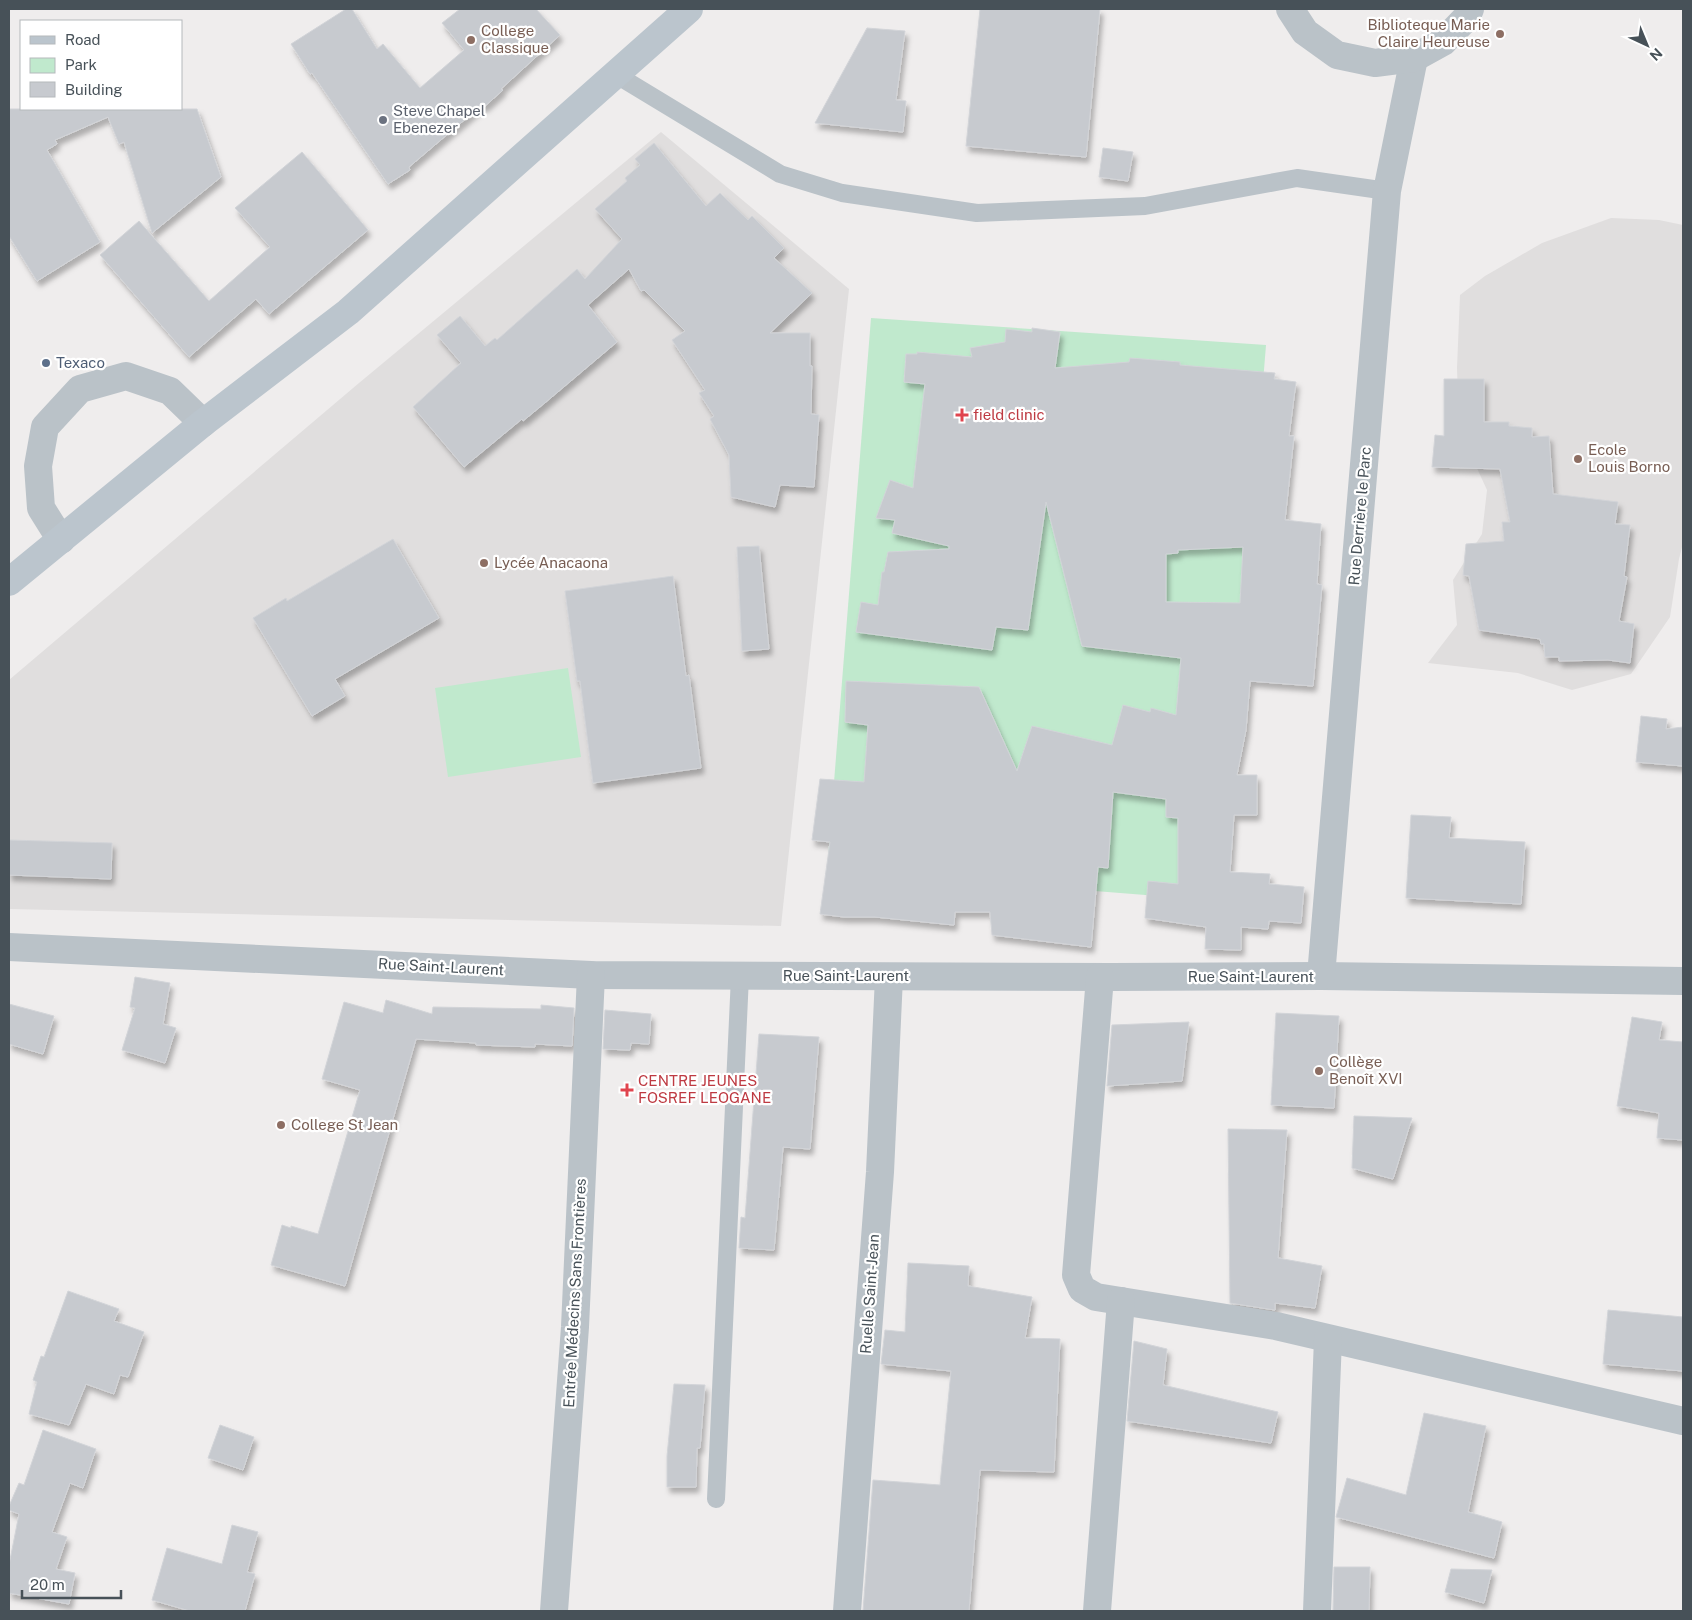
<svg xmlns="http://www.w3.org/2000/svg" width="1692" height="1620" font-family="'Public Sans',sans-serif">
<defs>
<filter id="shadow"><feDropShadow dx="3" dy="5.5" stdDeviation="2.5" flood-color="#0004"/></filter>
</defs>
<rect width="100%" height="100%" fill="#efeded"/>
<g fill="#e0dede">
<polygon points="661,132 849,289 781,926 9,909 9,680 359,383"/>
<polygon points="1611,218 1659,220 1683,225 1683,543 1679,559 1670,617 1631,674 1572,690 1518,673 1428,663 1457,625 1453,580 1482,534 1487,490 1459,429 1457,368 1460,295 1485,276 1542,243"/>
</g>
<g fill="#c0e9cd">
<polygon points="871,318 1266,345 1221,901 827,870"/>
<polygon points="568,668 581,757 448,777 435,688"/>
</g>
<g fill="#c7cacf" stroke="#d2d4d8" fill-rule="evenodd" filter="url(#shadow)">
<polygon points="346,9 352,9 377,49 383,44 420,88 464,50 442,23 460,9 536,9 560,35 501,89 503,90 484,107 482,105 409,167 410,170 388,184 312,73 310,74 291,44"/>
<polygon points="980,9 1100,9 1086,157 966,146"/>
<polygon points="867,28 905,31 896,100 906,101 903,132 815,123"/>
<polygon points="9,109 197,109 221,177 152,233 124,142 119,144 108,117 55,140 57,144 47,150 100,242 37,281 9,236"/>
<polygon points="654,143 706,206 720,193 748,220 752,216 784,248 774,258 812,293 770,333 810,333 810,366 812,366 811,414 819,415 814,487 780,485 775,507 731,497 729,455 710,419 714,416 699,393 705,390 672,340 685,331 644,290 641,291 629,269 588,305 617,342 546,402 523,421 522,419 464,467 413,407 461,363 437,335 460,316 485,346 495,338 497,340 577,269 585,279 622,239 595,209 627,181 625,178 640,165 635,159"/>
<polygon points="1103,148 1133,152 1128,181 1099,177"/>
<polygon points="302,152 368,230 269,314 256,299 189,357 100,255 139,221 209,301 270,247 235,208"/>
<path d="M1032 328 1060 332 1055 368 1129 362 1130 358 1180 362V365L1275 373 1274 379 1296 382 1289 436H1294L1285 520 1321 524 1317 584 1322 585 1313 686 1250 681 1246 730 1237 775H1257V815H1234L1230 872 1270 874 1269 884 1304 887 1301 923 1269 921 1268 929 1241 927V950L1205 949 1206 927 1145 918 1148 881 1178 884V818L1166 817V799L1113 792 1108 868 1098 867 1091 947 992 935 990 912H955L954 925 875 917H844L820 914 830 842 812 840 820 779 864 782 868 725 845 722 846 681 979 687 1017 771 1032 726 1112 745 1123 705 1150 712 1151 708 1176 715 1181 658 1082 646 1046 502 1028 630 996 627 992 650 856 632 861 602 878 605 882 572H884L888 552 949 549V546L892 533 895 520 876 518 890 480 913 488 925 384 904 382 906 354H917V352L972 357 970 348 1005 342 1006 329 1032 332ZM1243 547 1240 603 1166 602V554L1178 553V550Z"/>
<polygon points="1444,379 1484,379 1484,422 1509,422 1509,426 1532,428 1532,437 1549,436 1553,494 1618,502 1615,524 1630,525 1624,576 1627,577 1619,621 1634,624 1630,663 1608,660 1559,661 1559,657 1545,657 1544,644 1541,644 1540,639 1479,630 1469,576 1463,575 1466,544 1504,541 1502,522 1510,522 1500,469 1432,467 1435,435 1444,436"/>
<polygon points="393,539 439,618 335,679 345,696 312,716 253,618 286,598 287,601"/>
<polygon points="759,546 769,649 742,651 737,547"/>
<polygon points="673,576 686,676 689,675 701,768 593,783 580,681 577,681 565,591"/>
<polygon points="1641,716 1667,719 1666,729 1683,727 1683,766 1636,762"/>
<polygon points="1411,815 1451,817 1449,838 1525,842 1521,904 1406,898"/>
<polygon points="9,840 112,843 111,879 9,875"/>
<polygon points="135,977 170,983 163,1024 176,1028 165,1063 122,1050 135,1008 130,1007"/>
<polygon points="386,1000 432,1014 433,1007 541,1009 541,1005 574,1008 572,1046 535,1044 535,1047 476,1045 476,1043 416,1039 345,1286 271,1265 282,1225 291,1228 291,1226 318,1234 360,1090 322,1079 344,1002 383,1013"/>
<polygon points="9,1004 54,1016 43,1054 9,1044"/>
<polygon points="605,1010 651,1014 649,1044 631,1043 630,1050 603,1049"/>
<polygon points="1276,1013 1339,1016 1334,1108 1271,1105"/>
<polygon points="1632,1017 1662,1022 1659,1040 1683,1042 1683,1140 1657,1138 1659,1113 1617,1106"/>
<polygon points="1189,1022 1182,1081 1107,1086 1112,1025"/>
<polygon points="759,1034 819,1037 810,1149 783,1147 774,1250 739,1248 741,1217 745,1218"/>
<polygon points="1354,1116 1412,1118 1393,1179 1352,1168"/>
<polygon points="1228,1129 1287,1130 1278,1258 1322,1266 1315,1308 1275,1303 1275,1310 1230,1303"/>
<polygon points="908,1263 969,1266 968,1286 1032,1297 1025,1338 1060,1339 1054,1472 980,1470 969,1611 863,1611 873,1480 940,1485 951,1371 881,1364 885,1330 905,1332"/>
<polygon points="68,1291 119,1309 114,1321 144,1332 128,1377 120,1375 114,1394 86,1384 69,1425 29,1414 37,1382 33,1380 41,1356 44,1357"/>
<polygon points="1608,1310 1683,1317 1683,1371 1603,1364"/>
<polygon points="1134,1341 1167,1349 1163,1385 1278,1412 1271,1443 1127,1421"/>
<polygon points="674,1384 705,1385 700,1448 697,1448 696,1487 667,1487 667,1456"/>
<polygon points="1424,1413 1486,1426 1468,1512 1502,1522 1494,1558 1336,1517 1347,1478 1406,1495"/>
<polygon points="220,1425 254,1437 243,1470 208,1458"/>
<polygon points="43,1430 96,1449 83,1488 70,1483 52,1532 67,1537 56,1569 75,1573 69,1604 9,1593 9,1565 19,1514 9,1510 9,1506 19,1483 24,1485"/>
<polygon points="232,1525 258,1532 247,1572 255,1574 245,1611 190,1611 152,1600 167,1548 222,1564"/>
<polygon points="1334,1567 1370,1567 1369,1611 1333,1611"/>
<polygon points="1451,1569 1492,1570 1484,1603 1445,1592"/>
</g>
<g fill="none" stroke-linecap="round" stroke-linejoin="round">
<g stroke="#bac2c8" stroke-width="18">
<polyline points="615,74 780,174 842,193 977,213 1145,206 1297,178 1387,191"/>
<polyline points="716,1499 740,976"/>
</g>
<g stroke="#bac2c8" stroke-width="28">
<polyline points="61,540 41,508 38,466 45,427 80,389 126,376 170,391 203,423"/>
<polyline points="9,947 591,975 1112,977 1321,976 1683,981"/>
<polyline points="1321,976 1387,191 1414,58"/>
<polyline points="1100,977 1076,1275 1082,1289 1096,1297 1276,1326 1683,1421"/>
<polyline points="554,1611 575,1327 591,975"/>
<polyline points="847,1611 880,1172 889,977"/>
<polyline points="1097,1611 1121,1301"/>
<polyline points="1317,1611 1328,1339"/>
</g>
<polyline stroke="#bac2c8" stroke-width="28" points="1290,9 1305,32 1337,55 1375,63 1414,58 1443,42 1466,18 1470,9"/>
<polyline stroke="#bbc5cd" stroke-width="28" points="9,582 203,423 348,312 689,9"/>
</g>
<g fill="#8d6e63" stroke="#fff" stroke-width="2">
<circle cx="1500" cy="34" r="5"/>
<circle cx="471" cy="40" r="5"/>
<circle cx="1578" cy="459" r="5"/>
<circle cx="484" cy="563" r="5"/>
<circle cx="1319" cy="1071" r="5"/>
<circle cx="281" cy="1125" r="5"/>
</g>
<circle fill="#6b7280" stroke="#fff" stroke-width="2" cx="383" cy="120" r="5"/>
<circle fill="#5c6f8a" stroke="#fff" stroke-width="2" cx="46" cy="363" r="5"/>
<g fill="#e0444e" stroke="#fff" stroke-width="2">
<path d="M959.5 407.5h5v5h5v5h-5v5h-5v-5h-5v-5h5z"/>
<path d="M624.5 1082.5h5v5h5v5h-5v5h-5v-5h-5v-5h5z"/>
</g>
<g text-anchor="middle" stroke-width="4.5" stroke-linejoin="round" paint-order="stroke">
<g font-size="15" fill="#785e54" stroke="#fff" text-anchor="start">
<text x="1490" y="30" text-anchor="end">Biblioteque Marie<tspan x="1490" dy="17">Claire Heureuse</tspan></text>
<text x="481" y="36">College<tspan x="481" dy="17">Classique</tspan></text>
<text x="1588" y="455">Ecole<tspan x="1588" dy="17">Louis Borno</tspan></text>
<text x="494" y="568">Lycée Anacaona</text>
<text x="1329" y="1067">Collège<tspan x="1329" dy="17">Benoît XVI</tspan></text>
<text x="291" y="1130">College St Jean</text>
</g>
<g font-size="15" fill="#5b616d" stroke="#fff" text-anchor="start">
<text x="393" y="116">Steve Chapel<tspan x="393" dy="17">Ebenezer</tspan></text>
</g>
<g font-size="15" fill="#4e5e75" stroke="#fff" text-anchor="start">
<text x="56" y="368">Texaco</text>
</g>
<g font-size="15" fill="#be3a42" stroke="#fff" text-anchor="start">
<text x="973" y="420">field clinic</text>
<text x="638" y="1086">CENTRE JEUNES<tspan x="638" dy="17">FOSREF LEOGANE</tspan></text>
</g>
<g font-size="15" fill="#475158" stroke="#fff">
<text transform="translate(1360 516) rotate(-85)" y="5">Rue Derrière le Parc</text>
<text transform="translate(441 967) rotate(3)" y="5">Rue Saint-Laurent</text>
<text x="846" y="981">Rue Saint-Laurent</text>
<text x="1251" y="982">Rue Saint-Laurent</text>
<text transform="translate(575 1293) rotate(-87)" y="5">Entrée Médecins Sans Frontières</text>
<text transform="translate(870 1294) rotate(-86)" y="5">Ruelle Saint-Jean</text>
</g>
</g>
<rect width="1692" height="1620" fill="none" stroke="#475158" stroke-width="20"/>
<rect x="20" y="20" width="162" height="90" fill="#ffffff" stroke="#b5b9bc"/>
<rect x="30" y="36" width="25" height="8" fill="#bbc5cd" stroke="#b5b9bc"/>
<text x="65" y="45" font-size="15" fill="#475158">Road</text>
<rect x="30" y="58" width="25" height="15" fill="#c0e9cd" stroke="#b5b9bc"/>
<text x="65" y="70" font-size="15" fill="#475158">Park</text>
<rect x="30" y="82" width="25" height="15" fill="#c7cacf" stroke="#b5b9bc"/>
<text x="65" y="95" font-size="15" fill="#475158">Building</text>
<g transform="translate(1647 45) rotate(136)" stroke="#ffffff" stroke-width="4" paint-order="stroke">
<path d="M0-4L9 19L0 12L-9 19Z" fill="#475158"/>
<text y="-8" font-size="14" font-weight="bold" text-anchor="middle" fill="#475158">N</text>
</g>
<path d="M22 1590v8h99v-8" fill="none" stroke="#475158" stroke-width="2.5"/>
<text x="30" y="1590" font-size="15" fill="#475158" stroke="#ffffff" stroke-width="4" paint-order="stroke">20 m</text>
</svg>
